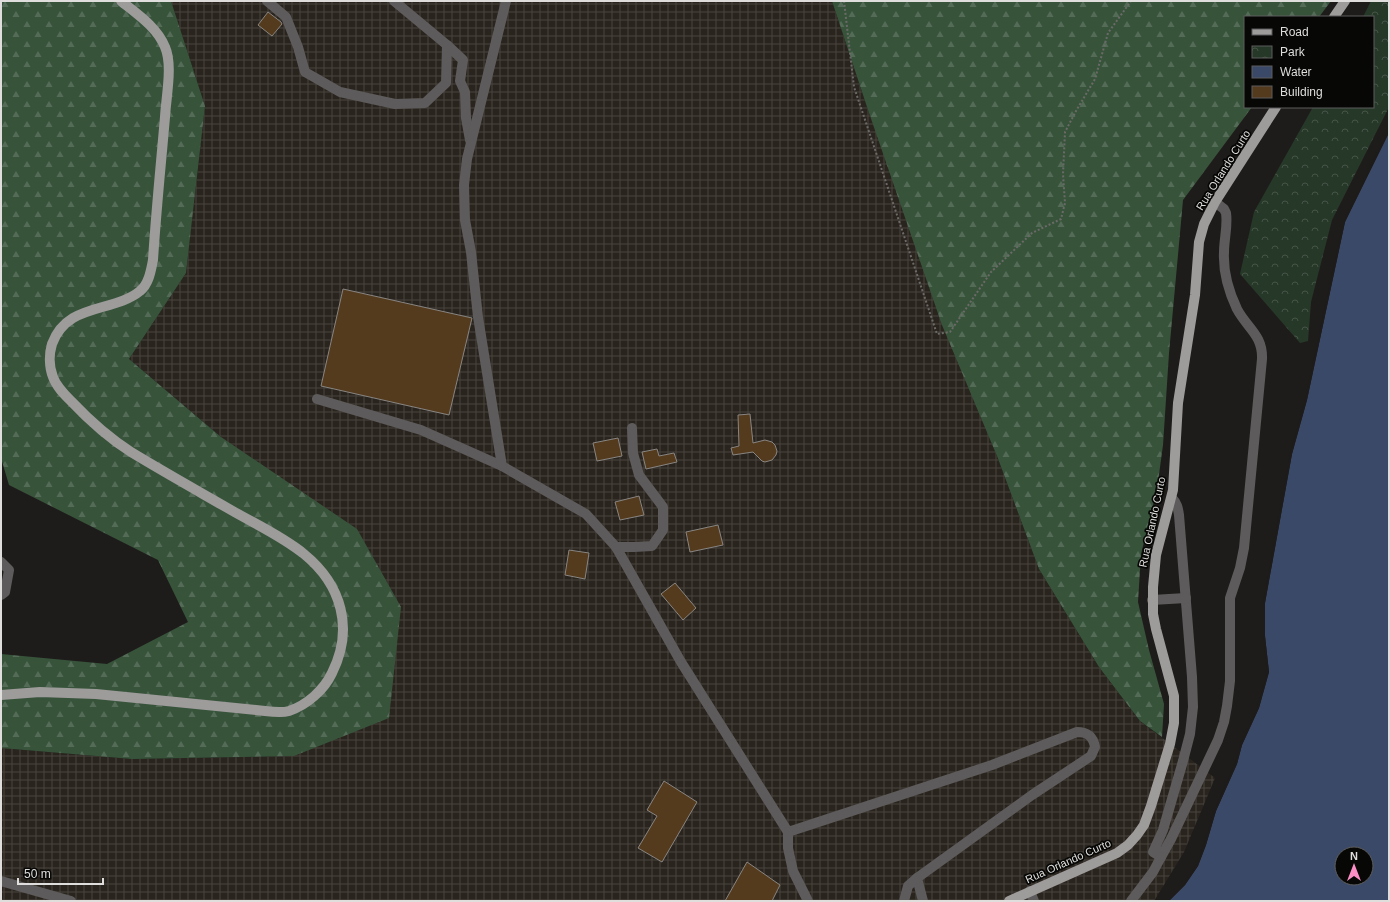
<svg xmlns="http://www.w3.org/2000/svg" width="1390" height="902" font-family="Arial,sans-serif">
<defs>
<pattern id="industrial-grid" width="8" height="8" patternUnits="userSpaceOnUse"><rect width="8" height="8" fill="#2a241e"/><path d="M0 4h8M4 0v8" fill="none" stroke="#48433e"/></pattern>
<pattern id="forest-firs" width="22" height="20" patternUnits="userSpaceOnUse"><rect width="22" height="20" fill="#37543b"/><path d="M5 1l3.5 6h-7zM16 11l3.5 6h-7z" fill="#546c57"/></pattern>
<pattern id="park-crowns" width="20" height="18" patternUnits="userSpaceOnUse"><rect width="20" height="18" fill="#263828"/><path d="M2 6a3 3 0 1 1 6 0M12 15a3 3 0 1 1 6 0" fill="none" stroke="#455447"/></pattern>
</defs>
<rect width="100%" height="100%" fill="#1e1c1a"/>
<polygon fill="url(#industrial-grid)" points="171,1 832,1 867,107 1039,569 1099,667 1140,721 1215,778 1184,852 1154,901 1,901 1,748 132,759 294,756 221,437 129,359 186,273 205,106"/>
<g fill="url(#forest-firs)">
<polygon points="1,1 171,1 205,106 186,273 129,359 221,437 357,529 401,607 389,718 294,756 132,759 1,748 1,654 107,664 188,622 158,560 9,485 1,458"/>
<polygon points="832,1 1331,1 1319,17 1245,17 1245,107 1252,107 1183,200 1169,353 1163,445 1157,489 1141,554 1138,602 1149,650 1164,704 1162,737 1140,721 1099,667 1039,569 997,456 942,325 867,107"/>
</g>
<polygon fill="url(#park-crowns)" points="1371,1 1389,1 1389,107 1332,220 1311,302 1308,341 1300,343 1240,274 1254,212 1313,107 1373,107 1373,17 1363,17"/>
<path fill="#3b4968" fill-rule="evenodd" d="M1389 133V901H1169L1185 885 1198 866 1206 845 1216 811 1237 764 1242 745 1259 708 1269 672 1265 636V603L1292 454 1307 400 1345 222ZM1342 854H1366V878H1342Z"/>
<polygon fill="#1e1c1a" points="1389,131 1345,222 1307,400 1292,454 1265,603 1265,636 1269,672 1259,708 1242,745 1237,764 1216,811 1206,845 1198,866 1185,885 1169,901 1167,901 1184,884 1196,865 1204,844 1214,811 1235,763 1240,745 1257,708 1267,672 1263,636 1263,603 1290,453 1305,399 1343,222 1387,132"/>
<g fill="#543b1e" stroke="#888582">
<polygon points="268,12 281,22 282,24 272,36 258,25"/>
<polygon points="343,289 472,318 449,415 321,386"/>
<polygon points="750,414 753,443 765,440 772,442 775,445 777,451 776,455 772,460 765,462 762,461 753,452 733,455 731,448 739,446 738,415"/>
<polygon points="618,438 622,456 597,461 593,443"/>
<polygon points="657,449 659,456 674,453 677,462 646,469 642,452"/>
<polygon points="639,496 644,515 620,520 615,502"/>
<polygon points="718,525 723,545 690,552 686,532"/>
<polygon points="569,550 589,553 585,579 565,575"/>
<polygon points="675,583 696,608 683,620 661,594"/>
<polygon points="664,781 697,802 662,862 638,848 657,816 647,810"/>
<polygon points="747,862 780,885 772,901 725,901"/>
</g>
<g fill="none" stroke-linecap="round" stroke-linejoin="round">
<polyline stroke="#6c6a68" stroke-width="2" stroke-dasharray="2 2" stroke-linecap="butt" points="844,1 854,87 937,334 950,332 991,272 1032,233 1061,219 1065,203 1063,174 1065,132 1076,111 1095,79 1108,33 1131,1"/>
<g stroke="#5d5b5b" stroke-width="10">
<polyline points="267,1 286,17 298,47 305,72 340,92 395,104 425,103 446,83 447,45"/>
<polyline points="394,1 447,45 463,60 460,81 465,92 466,118 470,140"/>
<path d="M317 399 421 430 502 466 586 514 616 547 681 662 788 832 992 765 1077 732C1087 732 1093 736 1095 747L1091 756 1032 795 917 878 923 901"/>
<polyline points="502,466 478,317 471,252 465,220 464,185 467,159 506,1"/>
<path d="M1172 498C1177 503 1178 508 1179 515L1192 677 1193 707 1190 734 1183 761 1163 830 1153 852 1161 857 1171 839 1218 740 1224 722 1227 706 1230 681V598L1240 568 1244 548 1262 359C1263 335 1247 328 1237 309 1229 292 1223 271 1224 252 1224 239 1228 226 1226 213L1224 209 1215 202"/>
<polyline points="616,547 634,547 652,546 663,530 663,507 639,475 633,453 632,428"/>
<polyline points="1,562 9,570 5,592 1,595"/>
<polyline points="1152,600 1186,598"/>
<polyline points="788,832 788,848 793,871 808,901"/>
<polyline points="1,881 71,901"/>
<polyline points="1030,891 1034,901"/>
<polyline points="904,901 908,886 917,878"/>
<polyline points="1131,901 1153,872 1161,857"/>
</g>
<g stroke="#9e9b9b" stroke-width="10">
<polyline points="1334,17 1345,1"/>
<path d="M1 695 40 692 96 694 265 711C273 712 282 713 289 711 307 705 324 690 332 673 354 629 342 585 304 554 282 536 255 524 231 510 198 491 164 472 131 452 109 438 89 420 71 401 64 394 56 386 53 377 49 367 49 354 52 344 56 333 63 324 73 318 93 306 122 306 140 291 149 284 151 270 153 260 156 212 161 164 165 117 166 97 173 65 165 47 157 27 137 14 121 1"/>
<polyline points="1009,901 1117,853 1128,845 1137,835 1144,825 1151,806 1170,744 1174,723 1174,696 1156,629 1153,614 1153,587 1156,555 1173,490 1178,403 1195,295 1199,242 1204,224 1215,202 1276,107"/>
</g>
</g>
<g text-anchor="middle" stroke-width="3.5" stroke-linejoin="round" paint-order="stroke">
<g font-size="11" fill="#dfdedc" stroke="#070706">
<text transform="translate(1223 170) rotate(-58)" y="4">Rua Orlando Curto</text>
<text transform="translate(1152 522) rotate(-78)" y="4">Rua Orlando Curto</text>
<text transform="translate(1068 861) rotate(-24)" y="4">Rua Orlando Curto</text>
</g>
</g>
<rect width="1390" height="902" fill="none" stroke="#dfdedc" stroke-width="4"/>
<rect x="1244" y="16" width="130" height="92" fill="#070706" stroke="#5d5d5c"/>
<rect x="1252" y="29" width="20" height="6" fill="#9e9b9b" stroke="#5d5d5c"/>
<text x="1280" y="36" font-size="12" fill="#dfdedc">Road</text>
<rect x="1252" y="46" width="20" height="12" fill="url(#park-crowns)" stroke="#5d5d5c"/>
<text x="1280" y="56" font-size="12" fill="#dfdedc">Park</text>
<rect x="1252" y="66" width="20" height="12" fill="#3b4968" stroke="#5d5d5c"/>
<text x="1280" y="76" font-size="12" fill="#dfdedc">Water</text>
<rect x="1252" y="86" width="20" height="12" fill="#543b1e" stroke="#5d5d5c"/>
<text x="1280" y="96" font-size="12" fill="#dfdedc">Building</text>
<g transform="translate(1354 866)"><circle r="19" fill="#070706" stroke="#5d5d5c"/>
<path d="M0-3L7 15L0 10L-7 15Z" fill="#fb8fc5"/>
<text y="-6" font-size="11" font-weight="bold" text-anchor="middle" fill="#dfdedc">N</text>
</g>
<path d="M18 878v6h85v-6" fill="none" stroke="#dfdedc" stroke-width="2"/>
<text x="24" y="878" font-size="12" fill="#dfdedc" stroke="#070706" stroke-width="3" paint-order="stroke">50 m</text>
</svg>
